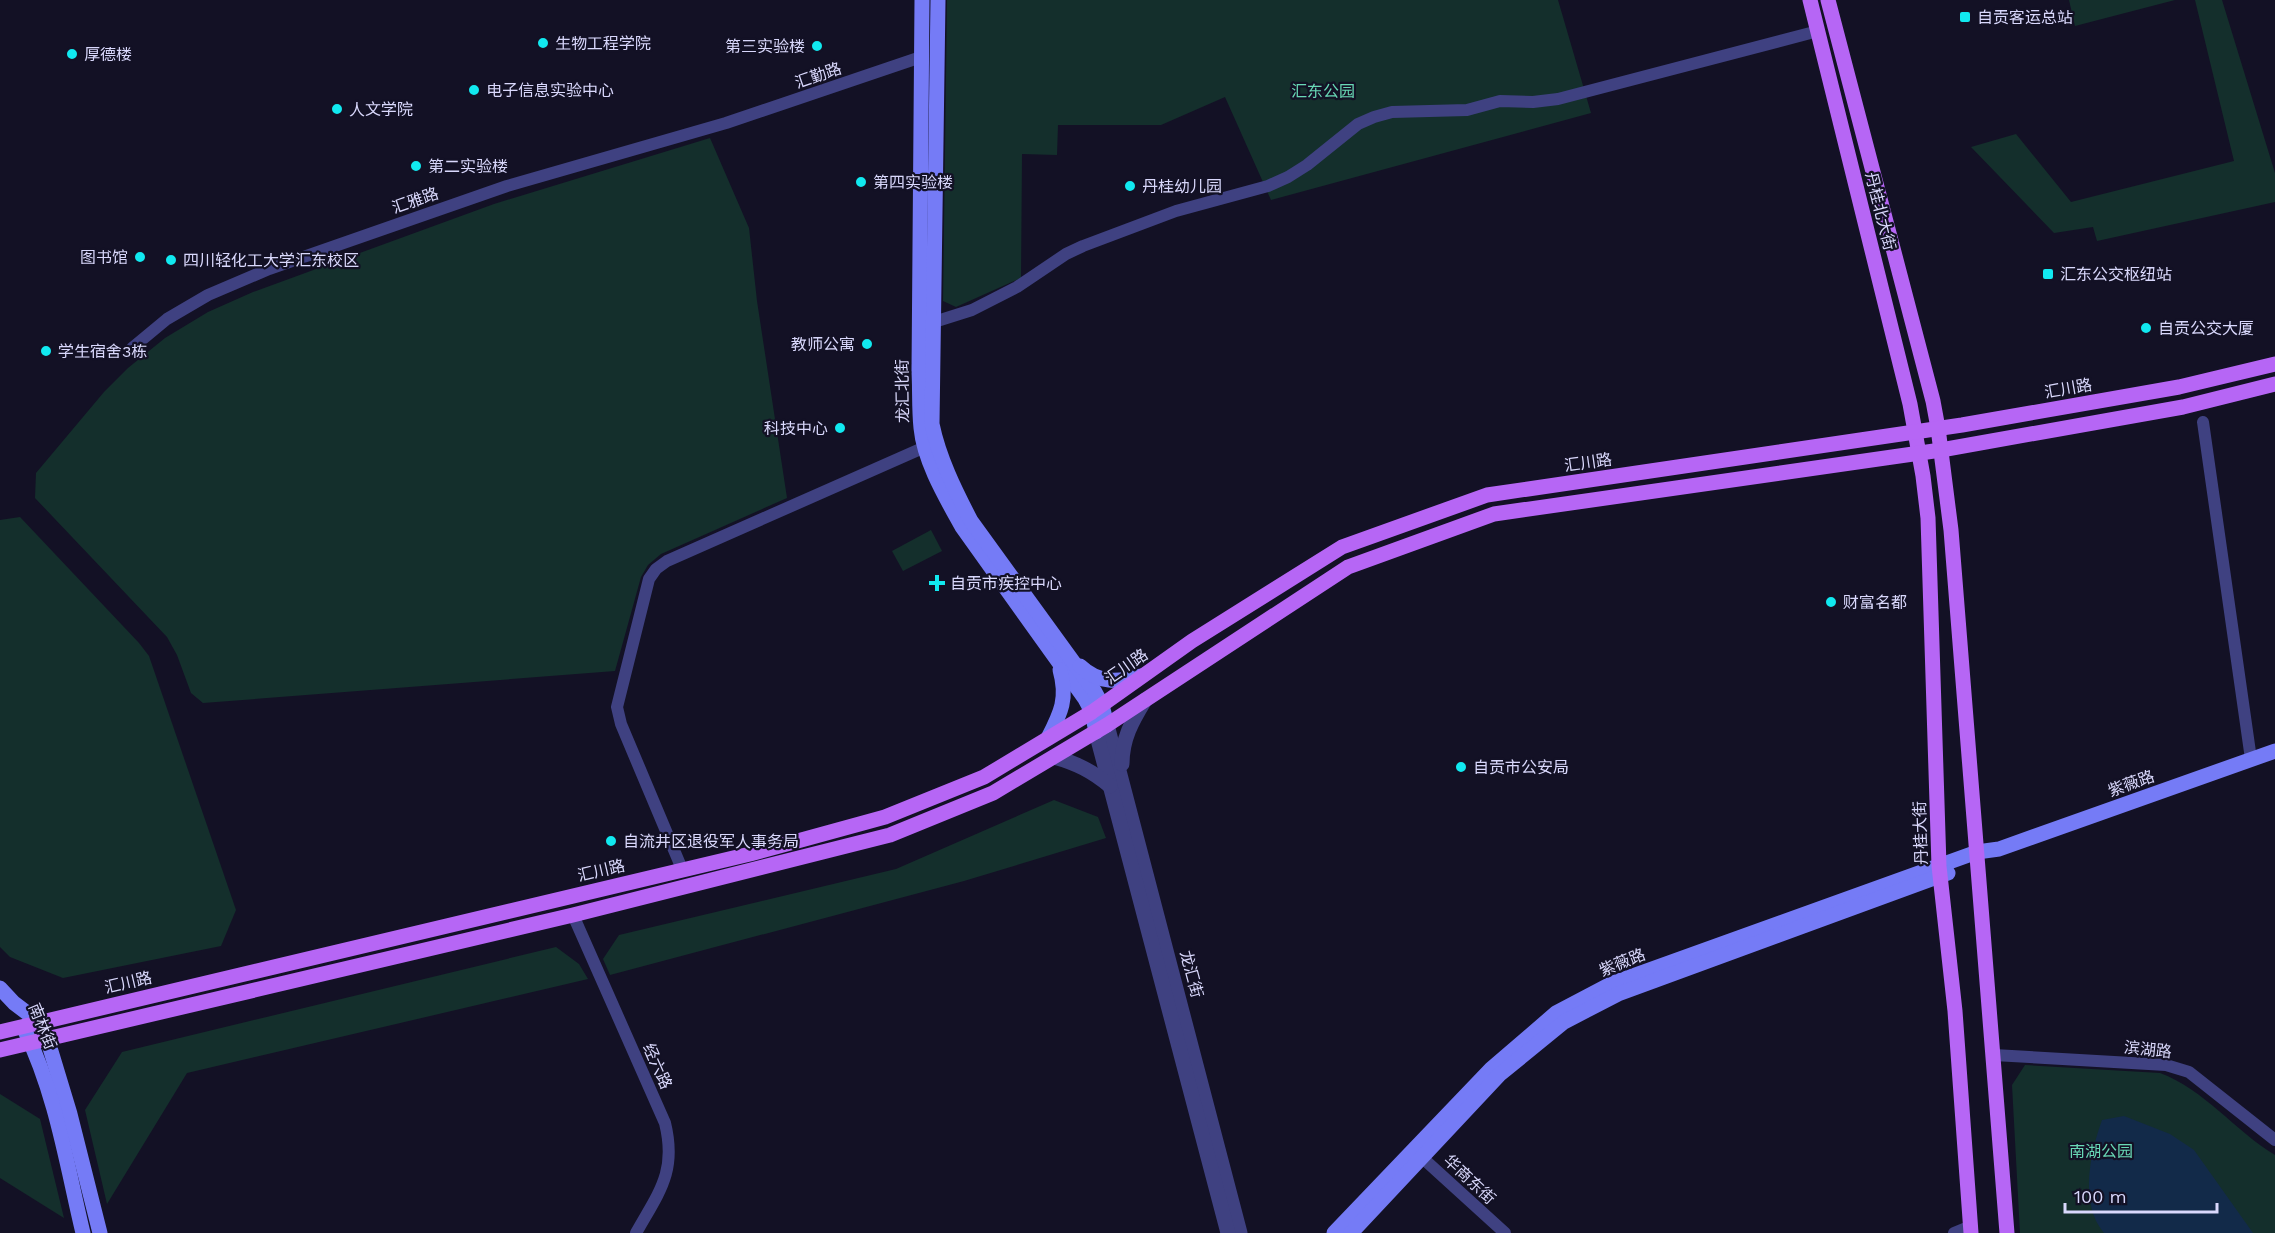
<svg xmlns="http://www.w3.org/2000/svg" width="2275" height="1233" font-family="'Work Sans','Noto Sans SC',sans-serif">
<rect width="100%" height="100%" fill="#131125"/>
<g fill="#142f2c">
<polygon points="947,0 1558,0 1591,113 1271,200 1225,97 1161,125 1058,125 1057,155 1022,154 1021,278 956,307 943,301"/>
<polygon points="2069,0 2175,0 2075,26"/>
<polygon points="2195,0 2222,0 2275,173 2275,202 2097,241 2093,227 2054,233 1971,147 2016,134 2071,202 2234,161"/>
<polygon points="710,138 749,228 757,301 787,498 661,554 648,565 641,577 615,671 203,703 191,693 177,655 167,637 35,498 36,473 104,392 128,368 165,338 208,312 253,292 494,204"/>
<polygon points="20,517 139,643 149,656 236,910 221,946 63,978 10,957 0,947 0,520"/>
<polygon points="931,530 942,551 903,571 892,551"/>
<polygon points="1054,800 1098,817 1106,838 964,881 610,975 603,959 619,935 896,869"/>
<polygon points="556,947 579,964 588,979 187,1073 107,1204 85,1110 122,1052"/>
<path d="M2025 1065 2160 1073C2204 1089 2235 1131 2275 1155V1233H2020L2012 1085Z"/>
<polygon points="0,1094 40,1119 64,1218 0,1178"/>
</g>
<path fill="#122a49" d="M2124 1116 2170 1134 2194 1150 2253 1233H2104C2079 1204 2090 1153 2102 1120Z"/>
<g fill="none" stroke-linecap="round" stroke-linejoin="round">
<g stroke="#3f4181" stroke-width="12">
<polyline points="934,322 972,310 1017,287 1066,254 1083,246 1176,211 1268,186 1288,177 1307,165 1358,124 1374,117 1392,112 1467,110 1500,101 1533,102 1558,99 1818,31"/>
<polyline points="132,348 167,319 208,295 269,269 507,186 726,123 921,57"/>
<polyline points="2203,422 2251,759"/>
<polyline points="682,869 621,724 617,707 649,579 656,569 667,561 925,447"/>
<path d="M573 915 665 1123C677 1172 659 1192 636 1233"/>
<polyline points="1994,1055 2166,1065 2189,1072 2275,1140"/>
<polyline points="1416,1152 1505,1233"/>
<polyline points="1954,1233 1971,1226"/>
</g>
<g stroke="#3f4181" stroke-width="15">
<polyline points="1107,725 1240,1233"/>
<polyline points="1096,732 1228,1233"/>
<path d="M1054 757C1076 763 1092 771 1110 786"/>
<path d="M1122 764C1122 739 1132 721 1145 700"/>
</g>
<g stroke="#757bf6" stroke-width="15">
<path d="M922 0 919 371C920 390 919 409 921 428 924 461 946 498 962 527L1085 699 1092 712 1096 732"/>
<path d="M938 0 932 424C939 458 955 490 971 521L1095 692 1102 705 1107 725"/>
<path d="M1080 666C1099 684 1118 682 1141 676"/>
<path d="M1048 738C1061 713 1068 698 1060 670"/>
<polyline points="0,988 14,1003 39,1022 47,1038 70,1114 100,1233"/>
<path d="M25 1031C56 1094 67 1166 83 1233"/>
<polyline points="1334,1233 1491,1069 1556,1013 1613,983 1977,852 1999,849 2275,751"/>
<polyline points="1351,1233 1499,1075 1564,1022 1618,994 1948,873"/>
</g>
<g stroke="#b666f5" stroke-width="15">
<polyline points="1810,0 1910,404 1923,476 1928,518 1939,866 1955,1011 1971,1233"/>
<polyline points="1828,0 1933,401 1938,428 1951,530 2007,1233"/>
<polyline points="0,1032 750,854 885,817 984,777 1092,712 1192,641 1342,547 1487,495 1962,425 2179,387 2275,364"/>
<polyline points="0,1050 573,915 890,835 993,793 1107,725 1348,567 1494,514 1941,450 2183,407 2275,384"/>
</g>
</g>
<g fill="#11e9f0" stroke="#131125" stroke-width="2">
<rect x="1959" y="11" width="12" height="12" rx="3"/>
<circle cx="543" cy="43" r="6"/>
<circle cx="817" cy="46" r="6"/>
<circle cx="72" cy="54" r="6"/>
<circle cx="474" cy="90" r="6"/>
<circle cx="337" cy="109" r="6"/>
<circle cx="416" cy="166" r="6"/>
<circle cx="861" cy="182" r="6"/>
<circle cx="1130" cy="186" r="6"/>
<circle cx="140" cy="257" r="6"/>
<circle cx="171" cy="260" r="6"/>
<rect x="2042" y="268" width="12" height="12" rx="3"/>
<circle cx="2146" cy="328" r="6"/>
<circle cx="867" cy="344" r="6"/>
<circle cx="46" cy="351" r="6"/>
<circle cx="840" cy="428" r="6"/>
<path d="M934 574h6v6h6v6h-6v6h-6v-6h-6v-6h6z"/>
<circle cx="1831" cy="602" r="6"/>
<circle cx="1461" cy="767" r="6"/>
<circle cx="611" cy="841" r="6"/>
</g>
<g text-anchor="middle" stroke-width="4.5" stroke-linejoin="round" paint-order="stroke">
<g font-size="16" fill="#d9d8fc" stroke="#131125" text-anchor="start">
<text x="1977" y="23">自贡客运总站</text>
<text x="555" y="49">生物工程学院</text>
<text x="805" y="52" text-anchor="end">第三实验楼</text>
<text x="84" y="60">厚德楼</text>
<text x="486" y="96">电子信息实验中心</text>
<text x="349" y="115">人文学院</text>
<text x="428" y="172">第二实验楼</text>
<text x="873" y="188">第四实验楼</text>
<text x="1142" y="192">丹桂幼儿园</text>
<text x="128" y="263" text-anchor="end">图书馆</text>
<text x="183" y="266">四川轻化工大学汇东校区</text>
<text x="2060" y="280">汇东公交枢纽站</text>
<text x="2158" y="334">自贡公交大厦</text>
<text x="855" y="350" text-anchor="end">教师公寓</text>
<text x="58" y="357">学生宿舍3栋</text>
<text x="828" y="434" text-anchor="end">科技中心</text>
<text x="950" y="589">自贡市疾控中心</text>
<text x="1843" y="608">财富名都</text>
<text x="1473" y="773">自贡市公安局</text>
<text x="623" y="847">自流井区退役军人事务局</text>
</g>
<g font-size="16" fill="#d9d8fc" stroke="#131125">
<text transform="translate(818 75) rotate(-19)" y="6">汇勤路</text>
<text transform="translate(415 200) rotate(-19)" y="6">汇雅路</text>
<text transform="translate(1881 211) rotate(76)" y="6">丹桂北大街</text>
<text transform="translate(2068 388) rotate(-10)" y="6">汇川路</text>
<text transform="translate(902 391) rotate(-91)" y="6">龙汇北街</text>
<text transform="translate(1588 462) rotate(-8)" y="6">汇川路</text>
<text transform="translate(1126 666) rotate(-35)" y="6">汇川路</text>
<text transform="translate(2131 783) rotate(-20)" y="6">紫薇路</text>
<text transform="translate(1920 833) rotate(-92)" y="6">丹桂大街</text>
<text transform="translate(601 870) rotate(-13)" y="6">汇川路</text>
<text transform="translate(1622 962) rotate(-22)" y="6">紫薇路</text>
<text transform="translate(1192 974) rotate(75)" y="6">龙汇街</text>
<text transform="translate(128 982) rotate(-13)" y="6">汇川路</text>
<text transform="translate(43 1026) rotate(68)" y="6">南林街</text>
<text transform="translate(2148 1049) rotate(6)" y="6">滨湖路</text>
<text transform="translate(658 1066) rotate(66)" y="6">经六路</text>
<text transform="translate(1470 1179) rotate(43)" y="6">华商东街</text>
</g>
<g font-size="16" fill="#68d8b5" stroke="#131125">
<text x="1323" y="97">汇东公园</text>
<text x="2101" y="1157">南湖公园</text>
</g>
</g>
<path d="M2065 1203v9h152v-9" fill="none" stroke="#d9d8fc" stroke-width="3"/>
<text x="2074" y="1203" font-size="18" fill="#d9d8fc" stroke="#131125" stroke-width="4.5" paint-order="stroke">100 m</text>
</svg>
